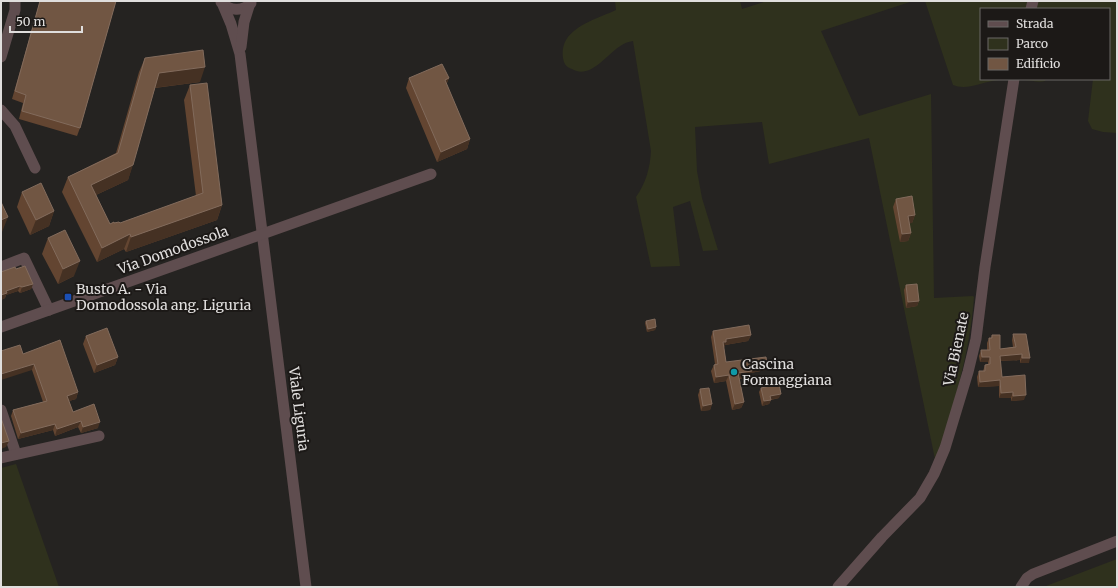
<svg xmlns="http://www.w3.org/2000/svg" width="1118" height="588" font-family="Merriweather,serif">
<rect width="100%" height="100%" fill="#252321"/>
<g fill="#2f311d">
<path d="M615 1H740L742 9 767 1H913L821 31 859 116 931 94 934 298 973 296 974 297C970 354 952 409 936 464L869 138 769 164 762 122 695 127 697 171 702 198 718 250 703 251 690 201 673 207 680 266 651 267 636 197C646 183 650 168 651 151L633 41C611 43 595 82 572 69 566 67 564 64 563 58 562 52 563 45 566 40 576 24 599 18 616 10Z"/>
<path d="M925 1H1117V133L1103 132 1092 129 1088 121 1093 79H1109V9H981V79H1046L1045 81C1038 83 1031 80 1024 80 1016 79 1007 79 999 80 984 81 967 91 953 85Z"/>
<polygon points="16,464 59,587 1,587 1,468"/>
<polygon points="1117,559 1117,587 1043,587 1046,586"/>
</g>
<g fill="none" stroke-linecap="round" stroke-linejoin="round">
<g stroke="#5f4d4f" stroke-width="11">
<path d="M221 2C229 11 243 12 251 3"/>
<polyline points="223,5 231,24 240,54 306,587"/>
<polyline points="1031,9 1033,1"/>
<polyline points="241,47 244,22 249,6"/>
<polyline points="1,57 15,10 15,1"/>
<polyline points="1,110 15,126 35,168"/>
<polyline points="1,267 24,258 49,310"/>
<polyline points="1,327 431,174"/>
<polyline points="1,410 16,454"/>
<polyline points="1,458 99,436"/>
<polyline points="838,587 882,537 920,498 934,474 945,448 968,372 976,339 985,267 1014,79"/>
<polyline points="1021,587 1027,578 1033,574 1117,541"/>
</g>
</g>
<g fill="#634531">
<polygon points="40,1 116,1 80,128 77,136 19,119 23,103 12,99"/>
<polygon points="145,58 200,82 155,88 128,180 96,195 110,224 120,223 196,196 184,100 190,85 222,205 217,220 126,252 124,249 97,262 62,192 68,177 116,153 139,72"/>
<polygon points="409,78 449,78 446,85 470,139 467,149 437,162 406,88"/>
<polygon points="22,192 54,211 49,226 30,235 17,207"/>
<polygon points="896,199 915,215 912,223 909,223 911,233 908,241 900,242 893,207"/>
<polygon points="48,238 74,276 58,284 42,254"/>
<polygon points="16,269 33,284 31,289 20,293 18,291 6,295 5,298 1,300 1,272"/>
<polygon points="906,285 919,301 917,306 906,308 904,290"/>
<polygon points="646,321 656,327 655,330 647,332 645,323"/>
<polygon points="713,331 751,335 748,341 725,345 724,348 726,362 767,364 765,370 751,373 749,377 739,379 744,402 741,408 732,410 726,381 714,383 711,371 714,365 715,364 711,337"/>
<polygon points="1013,334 1029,363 1020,363 1020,360 1000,361 1002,377 1024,400 1011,401 1011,398 999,398 999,386 978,387 977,377 979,371 983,371 985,365 988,364 988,362 980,362 979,356 981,350 987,350 987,343 989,338 991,338 992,335 1000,349 1013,347 1012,340"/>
<polygon points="86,336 118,357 115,365 94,373 83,344"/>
<polygon points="23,354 78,392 76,399 69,401 73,412 98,428 81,433 78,427 55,436 53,430 18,439 11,416 13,410 43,402 32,370"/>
<polygon points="761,388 779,398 771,400 769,404 762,406 759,392"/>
<polygon points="700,389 712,404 710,410 701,411 698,395"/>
</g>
<g fill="#453123">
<polygon points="205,67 200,82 153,88 159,73"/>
<polygon points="449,78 445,88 445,80"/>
<polygon points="470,139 467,149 437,162 441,152"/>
<polygon points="133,165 128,180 85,200 91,185"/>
<polygon points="222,205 217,220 126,252 131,237"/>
<polygon points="54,211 49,226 30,235 36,220"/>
<polygon points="915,215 912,223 905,224 908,216"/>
<polygon points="8,217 2,232 1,233 1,220"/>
<polygon points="911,233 908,241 900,242 902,234"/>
<polygon points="130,234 124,249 97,262 102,248"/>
<polygon points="80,261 74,276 58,284 63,269"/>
<polygon points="33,284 31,289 20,293 22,287"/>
<polygon points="20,286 18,291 6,295 5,298 1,300 1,295 6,291"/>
<polygon points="919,301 917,306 906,308 908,302"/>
<polygon points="656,327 655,330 647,332 648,329"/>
<polygon points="751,335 748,341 725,345 724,348 723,342 726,339"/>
<polygon points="1022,354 1020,360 998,361 1000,356"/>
<polygon points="118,357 115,365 94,373 97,365"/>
<polygon points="982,357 990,357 988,362 980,362"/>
<polygon points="1022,358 1030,358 1029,363 1020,363"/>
<polygon points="34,364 32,370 1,380 1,374"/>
<polygon points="767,364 765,370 751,373 749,377 736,379 738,373 751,367"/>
<polygon points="729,375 726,381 714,383 716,377"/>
<polygon points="1000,380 999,386 978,387 980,382"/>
<polygon points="78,392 76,399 65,402 67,396"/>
<polygon points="1013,392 1011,398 999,398 1001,393"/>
<polygon points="781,394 779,398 769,400 770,396"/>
<polygon points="1026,395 1024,400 1011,401 1013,396"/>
<polygon points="771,400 769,404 762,406 764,401"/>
<polygon points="744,402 741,408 732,410 735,404"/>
<polygon points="712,404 710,410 701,411 703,406"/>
<polygon points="81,421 78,427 55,436 57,429"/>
<polygon points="100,422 98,428 81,433 83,427"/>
<polygon points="55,424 53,430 18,439 21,433"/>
<polygon points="9,441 6,447 1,449 1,443"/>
</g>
<g fill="#715643" stroke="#826b5c">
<polygon points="40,1 116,1 80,128 22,111 26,95 15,91"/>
<polygon points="203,50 205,67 159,73 133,165 91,185 110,224 114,222 114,223 119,222 120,223 203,193 190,85 207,83 222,205 131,237 130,234 102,248 68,177 118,153 145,58"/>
<polygon points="442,64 449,78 445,80 470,139 441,152 409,78"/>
<polygon points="41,183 54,211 36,220 22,192"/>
<polygon points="912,196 915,215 908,216 911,233 902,234 896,199"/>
<polygon points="1,202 8,217 1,220"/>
<polygon points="65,230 80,261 63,269 48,238"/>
<polygon points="25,266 33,284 22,287 20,286 6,291 7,293 1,295 1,272 15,267 16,269"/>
<polygon points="917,284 919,301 908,302 906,285"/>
<polygon points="655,319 656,327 648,329 646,321"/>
<polygon points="749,325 751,335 726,339 726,342 723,342 726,362 766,357 767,364 751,367 752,371 738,373 744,402 735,404 729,375 716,377 714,365 718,364 713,331"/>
<polygon points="107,328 118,357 97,365 86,336"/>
<polygon points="1013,334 1026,334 1030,358 1022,358 1022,354 1000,356 1002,377 1025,375 1026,395 1013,396 1013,392 1001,393 1000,380 980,382 979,371 985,371 985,365 990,364 990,357 982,357 981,350 990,350 989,338 992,338 992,335 1000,335 1000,349 1016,347"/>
<polygon points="60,340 78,392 67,396 73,412 94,404 100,422 83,427 81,421 57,429 55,424 21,433 13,410 47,401 34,364 1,374 1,351 20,345 23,354"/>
<polygon points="779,384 781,394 770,396 771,400 764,401 761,388"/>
<polygon points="709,388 712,404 703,406 700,389"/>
<polygon points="1,418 9,441 1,443"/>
</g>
<rect fill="#1a4fb4" stroke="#1c1917" stroke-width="1.5" x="64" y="293" width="8" height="8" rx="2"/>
<circle fill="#0f9aa8" stroke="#1c1917" stroke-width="1.5" cx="734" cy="372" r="4"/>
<g text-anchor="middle" stroke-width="4" stroke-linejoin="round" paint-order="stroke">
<g font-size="14" fill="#e0dedd" stroke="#1c1917">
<text transform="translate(173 250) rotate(-20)" y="5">Via Domodossola</text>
<text transform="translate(956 349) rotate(-78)" y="5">Via Bienate</text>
<text transform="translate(299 409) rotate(83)" y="5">Viale Liguria</text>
</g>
<g font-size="14" fill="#e0dedd" stroke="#1c1917" text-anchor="start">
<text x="76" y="294">Busto A. - Via<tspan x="76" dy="16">Domodossola ang. Liguria</tspan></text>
<text x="742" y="369">Cascina<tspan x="742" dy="16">Formaggiana</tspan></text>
</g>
</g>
<rect width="1118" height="588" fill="none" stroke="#e0dedd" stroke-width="4"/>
<rect x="980" y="8" width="130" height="72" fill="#1c1917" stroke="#6a6866"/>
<rect x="988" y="21" width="20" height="6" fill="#5f4d4f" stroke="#6a6866"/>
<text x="1016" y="28" font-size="12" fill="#e0dedd">Strada</text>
<rect x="988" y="38" width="20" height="12" fill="#2f311d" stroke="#6a6866"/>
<text x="1016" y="48" font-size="12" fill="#e0dedd">Parco</text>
<rect x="988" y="58" width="20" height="12" fill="#715643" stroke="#6a6866"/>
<text x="1016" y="68" font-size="12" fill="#e0dedd">Edificio</text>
<path d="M10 26v6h72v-6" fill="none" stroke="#e0dedd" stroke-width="2"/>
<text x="16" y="26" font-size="12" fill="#e0dedd" stroke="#1c1917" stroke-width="3" paint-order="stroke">50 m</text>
</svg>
